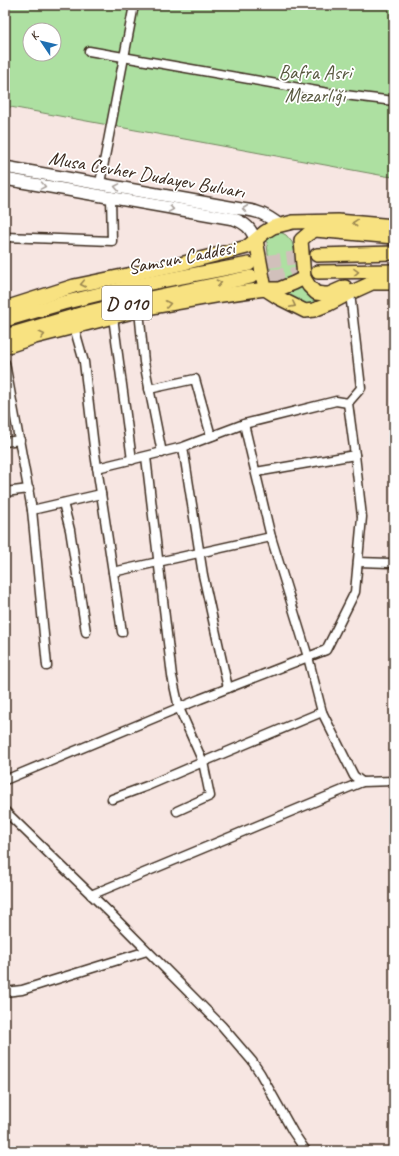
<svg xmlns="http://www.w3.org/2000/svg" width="399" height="1156" font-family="Caveat,sans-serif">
<rect width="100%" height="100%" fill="#f7e6e2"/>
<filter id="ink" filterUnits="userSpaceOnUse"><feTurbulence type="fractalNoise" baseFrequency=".025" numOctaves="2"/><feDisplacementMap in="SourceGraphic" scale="8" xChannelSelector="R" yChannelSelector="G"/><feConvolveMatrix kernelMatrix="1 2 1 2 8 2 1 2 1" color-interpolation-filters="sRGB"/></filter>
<g filter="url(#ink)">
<g fill="#ade0a1" stroke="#748560" fill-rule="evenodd">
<path d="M5 5H394V177L385 176 5 106ZM30 30H54V54H30Z"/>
<polygon points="280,232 286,235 292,242 298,264 296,272 292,276 288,279 283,280 277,278 270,269 267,245 267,241 272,235"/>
<path d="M303 285 328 297C323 300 318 304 313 305 302 307 289 296 280 291 290 291 296 292 303 285Z"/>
</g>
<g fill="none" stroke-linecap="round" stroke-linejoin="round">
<g stroke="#d1c0bb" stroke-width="13" stroke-dasharray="13 6" stroke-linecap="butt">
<polyline points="249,264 317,255"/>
<polyline points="252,277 318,272"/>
</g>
<g stroke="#3b2a1e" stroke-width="11">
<g id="minor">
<polyline points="89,51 328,93 394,101"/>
<polyline points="100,183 134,5"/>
<polyline points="5,237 112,241 111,198"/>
<polyline points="139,310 144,362 162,453"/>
<polyline points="113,317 132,460"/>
<polyline points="74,327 84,362 94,447 122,632"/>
<polyline points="5,363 32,510 47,666"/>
<polyline points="149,389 195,379 211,436"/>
<polyline points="244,424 271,537 308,657 322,712 354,776 362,782"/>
<polyline points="5,442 20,440"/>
<polyline points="183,447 203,575 228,688"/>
<polyline points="146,457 172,676 179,708 203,762 210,796 177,811"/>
<polyline points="97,468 183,447 244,424 336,401 348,403"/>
<polyline points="256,472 355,455"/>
<polyline points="5,492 29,489"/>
<polyline points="63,503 70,530 86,632"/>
<polyline points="32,510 101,494"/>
<polyline points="358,562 390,563"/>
<polyline points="113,572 271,537"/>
<polyline points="5,780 200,699 326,650 355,592 362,517 355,455 348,403 361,388 350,293"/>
<polyline points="112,799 147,786 203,762 322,712"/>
<polyline points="5,811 110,913 222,1026 252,1061 260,1073 293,1132 306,1151"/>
<polyline points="91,895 362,782 394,781"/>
<polyline points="5,992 22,990 147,951"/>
</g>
</g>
<g stroke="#3b2a1e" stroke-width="14">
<g id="secondary">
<path d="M5 167 241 209C259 211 265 214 280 225"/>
<path d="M5 179 234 219C247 224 250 228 256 240"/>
</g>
</g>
<g stroke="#3b2a1e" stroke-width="16">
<g id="trunk">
<polyline points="256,240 265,289 279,289 294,283 304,278"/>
<polyline points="317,255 394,253"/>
<polyline points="318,272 394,271"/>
<polyline points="345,287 329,294 324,294 316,293 309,286 304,278 301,240 308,234 315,230 394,237"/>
<polyline points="5,308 74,286 180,264 247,247 265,232 273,227 293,222 338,221 394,226"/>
<polyline points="5,320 63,303 124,288 249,264"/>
<polyline points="5,336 84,313 135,301 251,277"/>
<polyline points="5,347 35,337 152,307 215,296 265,289 279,298 305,311 314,310 329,304 350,293 372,283 394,283"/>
</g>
</g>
<use href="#minor" stroke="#fff" stroke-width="8"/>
<use href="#secondary" stroke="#fff" stroke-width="11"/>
<use href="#trunk" stroke="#f8e281" stroke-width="13"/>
</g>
<defs><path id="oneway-chevron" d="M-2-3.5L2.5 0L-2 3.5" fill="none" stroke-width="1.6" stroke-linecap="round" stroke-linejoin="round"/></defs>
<g stroke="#a79f9a">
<use href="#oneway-chevron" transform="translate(43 186) rotate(10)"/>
<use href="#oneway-chevron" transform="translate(117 187) rotate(-170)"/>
<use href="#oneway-chevron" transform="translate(171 209) rotate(9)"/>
<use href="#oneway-chevron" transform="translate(245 209) rotate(-173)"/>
</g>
<g stroke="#9a8650">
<use href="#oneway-chevron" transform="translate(355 223) rotate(-175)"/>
<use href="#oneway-chevron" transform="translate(356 272) rotate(-1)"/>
<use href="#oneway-chevron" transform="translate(219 283) rotate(-12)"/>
<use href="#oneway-chevron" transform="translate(83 284) rotate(168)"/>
<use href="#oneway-chevron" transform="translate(168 304) rotate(-10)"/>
<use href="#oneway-chevron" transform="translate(293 305) rotate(27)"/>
<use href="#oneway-chevron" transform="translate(42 335) rotate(-14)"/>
</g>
</g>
<g text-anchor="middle" stroke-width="3.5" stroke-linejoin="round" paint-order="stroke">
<rect fill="#fff" stroke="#766a62" stroke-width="1" x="102" y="286" width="50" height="34" rx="3"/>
<g font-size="19" font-weight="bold" fill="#3b2a1e">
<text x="127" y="310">D 010</text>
</g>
<g font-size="20" fill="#58583f" stroke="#fff">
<text x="315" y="79">Bafra Asri<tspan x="315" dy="23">Mezarlığı</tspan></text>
</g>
<g font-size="20" fill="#3b2a1e" stroke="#fff">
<text transform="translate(147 174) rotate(10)" y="7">Musa Cevher Dudayev Bulvarı</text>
<text transform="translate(181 257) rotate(-11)" y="7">Samsun Caddesi</text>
</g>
</g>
<rect width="399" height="1156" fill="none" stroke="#fff" stroke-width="20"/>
<rect x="10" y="10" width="379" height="1136" fill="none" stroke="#3b2a1e" stroke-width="1.5" filter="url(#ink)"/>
<g transform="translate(42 42) rotate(305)"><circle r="19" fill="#ffffff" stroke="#b1aaa5"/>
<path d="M0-3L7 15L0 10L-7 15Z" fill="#1f6fb2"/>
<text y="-6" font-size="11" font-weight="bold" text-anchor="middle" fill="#3b2a1e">K</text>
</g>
</svg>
